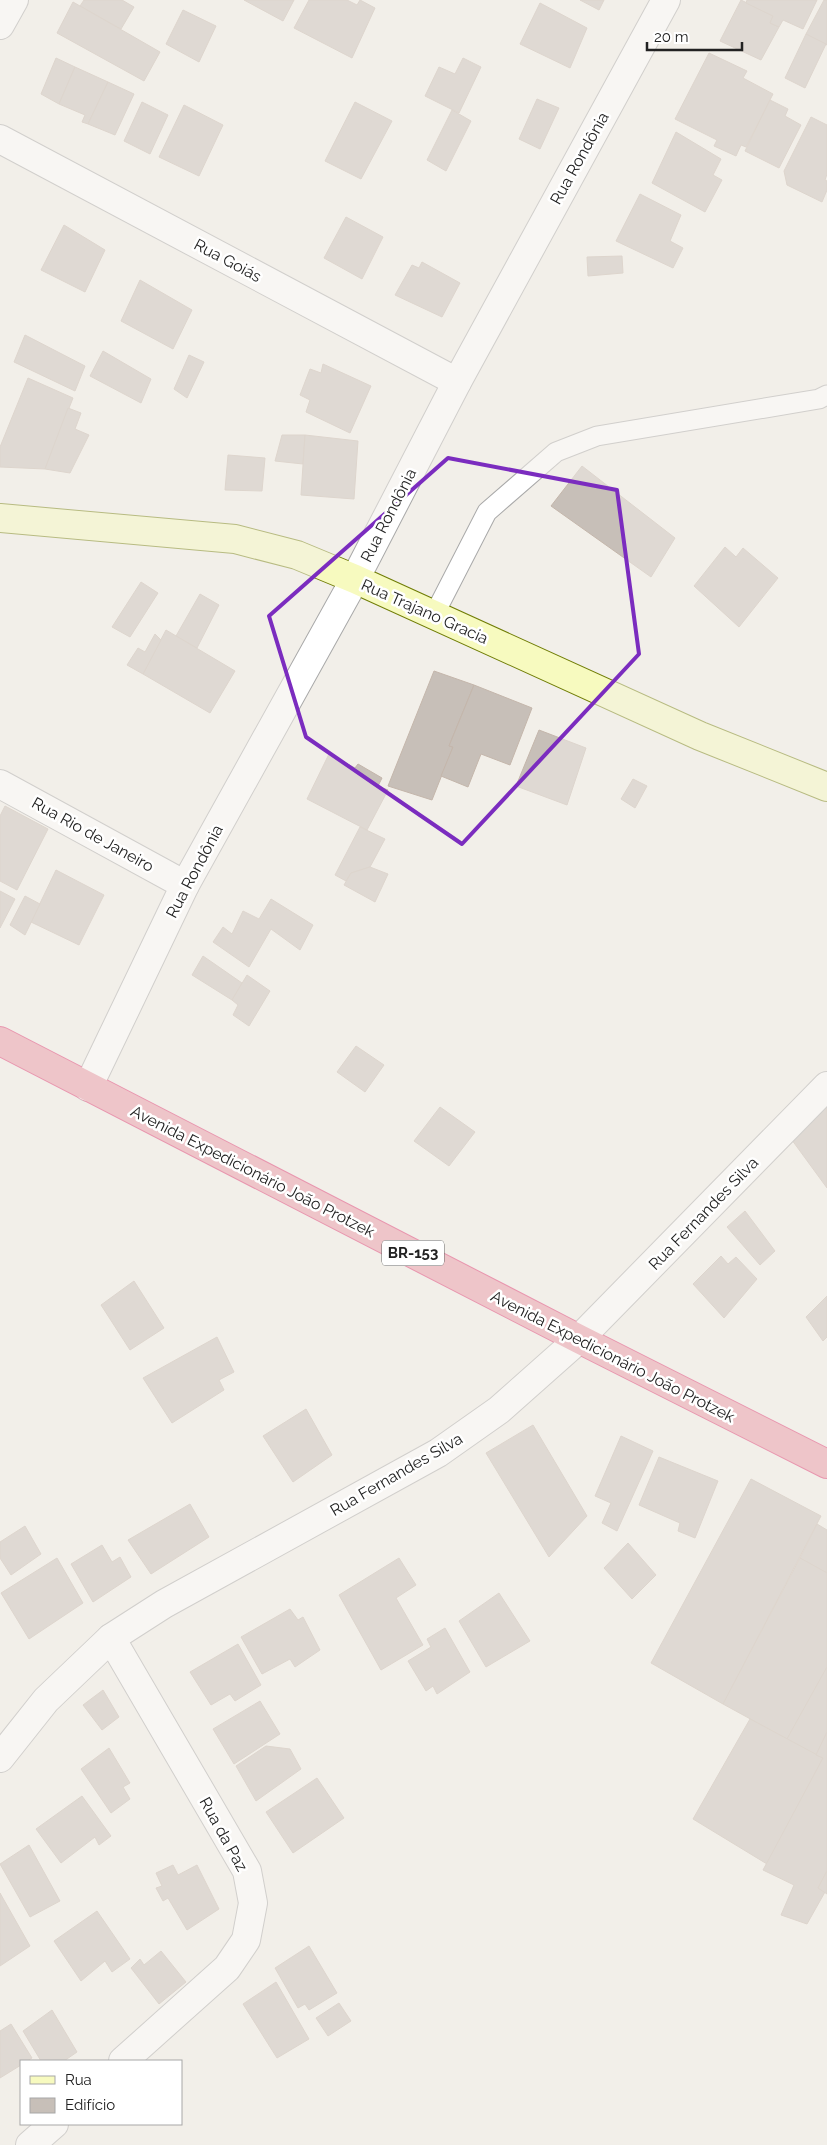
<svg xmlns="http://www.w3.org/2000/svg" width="827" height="2145" font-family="Raleway,sans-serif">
<rect width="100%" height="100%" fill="#f2efe9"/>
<g fill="#c7bfb8" stroke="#c4b6ab">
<polygon points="84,0 122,0 134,7 121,29 80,6"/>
<polygon points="244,0 294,0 283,21"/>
<polygon points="309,0 347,0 357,5 360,0 375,8 352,58 294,28"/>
<polygon points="580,0 604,0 599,10"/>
<polygon points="741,0 773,16 770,23 779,27 761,60 720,41"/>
<polygon points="747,0 817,0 803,29 783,20 779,27 770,23 773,16 746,3"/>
<polygon points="824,0 827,0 827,45 806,34"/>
<polygon points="73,2 160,52 144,81 57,33"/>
<polygon points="540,3 587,28 570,68 520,44"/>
<polygon points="183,10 216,26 199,62 166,44"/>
<polygon points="806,34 826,44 805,88 785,78"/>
<polygon points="709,53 747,71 743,78 773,94 746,147 741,145 736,156 714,146 717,140 675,119"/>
<polygon points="56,58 75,67 59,104 41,94"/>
<polygon points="463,58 481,67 459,113 425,96 439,67 455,74"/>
<polygon points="75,67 108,82 88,124 82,122 85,115 59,104"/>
<polygon points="108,82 134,94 115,135 88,124"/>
<polygon points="537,99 559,108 540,149 519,139"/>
<polygon points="770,100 788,109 785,116 801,125 779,168 745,151"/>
<polygon points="142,102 168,115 150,154 124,141"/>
<polygon points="355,102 392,121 361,179 325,161"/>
<polygon points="184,105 223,125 199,176 159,157"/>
<polygon points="452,110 471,121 446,171 427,160"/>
<polygon points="811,117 827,125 827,174 825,180 827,181 827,190 822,202 787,185 784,171"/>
<polygon points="676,132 721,159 713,175 722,180 705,212 652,183"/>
<polygon points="640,194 681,215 670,241 683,248 673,268 616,241"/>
<polygon points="346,217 383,237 362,279 324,258"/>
<polygon points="64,225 105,250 85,292 41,270"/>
<polygon points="622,256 623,273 588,276 587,257"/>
<polygon points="422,262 460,283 442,317 395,295 412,265 419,268"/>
<polygon points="140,280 192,310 173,349 121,321"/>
<polygon points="25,335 85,366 75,391 14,362"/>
<polygon points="103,351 151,379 141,403 90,376"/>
<polygon points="189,355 204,362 187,398 174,389"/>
<polygon points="323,364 371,386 350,433 306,412 310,400 300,395 310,369 321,373"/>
<polygon points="28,378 73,398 45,469 0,467 0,447"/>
<polygon points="68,408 81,413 75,429 89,435 70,473 45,469"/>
<polygon points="282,435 305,435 303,464 275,461"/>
<polygon points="305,435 358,441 354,499 301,495"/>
<polygon points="228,455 265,458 262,491 225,490"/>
<polygon points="582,466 675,538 651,577 551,506"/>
<polygon points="725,547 736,557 743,548 778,578 739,627 694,586"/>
<polygon points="141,582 158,593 130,637 112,627"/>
<polygon points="200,594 219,605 197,648 176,636"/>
<polygon points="166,630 235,671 210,713 143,674"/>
<polygon points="155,634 161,640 143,674 127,665 138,648 145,652"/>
<polygon points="434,671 474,685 449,746 453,747 432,800 388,786"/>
<polygon points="474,685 532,708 510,765 481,754 468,787 441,776 453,747 449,746"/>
<polygon points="539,730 586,748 567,805 516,786"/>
<polygon points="329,754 355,768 358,764 382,778 378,786 388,790 367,830 307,799"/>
<polygon points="633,779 647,786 635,808 621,799"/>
<polygon points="5,806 48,829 17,890 0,881 0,816"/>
<polygon points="360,827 385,839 370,867 351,873 346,881 335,875"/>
<polygon points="370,867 388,874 375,902 344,885 351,873"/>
<polygon points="56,870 104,895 79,945 31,922"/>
<polygon points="0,891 15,899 0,928"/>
<polygon points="25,896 40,904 25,935 10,925"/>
<polygon points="271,899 313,925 300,950 271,929 249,967 213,942 223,927 232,934 243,911 259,919"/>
<polygon points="203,956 242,983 232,1000 192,975"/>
<polygon points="247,975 270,991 249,1026 233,1015 238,1005 232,1000"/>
<polygon points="356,1046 384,1065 365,1092 337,1072"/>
<polygon points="827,1101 827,1188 789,1136"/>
<polygon points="440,1107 475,1132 449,1166 414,1141"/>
<polygon points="745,1211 775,1251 760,1265 727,1227"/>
<polygon points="721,1256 728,1264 736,1257 757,1279 724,1318 693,1284"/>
<polygon points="134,1281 164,1328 130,1350 101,1305"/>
<polygon points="827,1296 827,1337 823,1341 806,1317"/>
<polygon points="217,1337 234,1372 219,1380 224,1390 172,1423 143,1378"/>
<polygon points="306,1409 332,1455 293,1482 263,1436"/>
<polygon points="533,1425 587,1516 549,1557 486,1453"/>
<polygon points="621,1436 653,1451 617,1531 602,1523 611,1503 595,1496"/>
<polygon points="659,1457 718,1481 695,1538 678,1531 680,1523 639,1505"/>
<polygon points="751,1479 821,1516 723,1704 651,1663"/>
<polygon points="190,1504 209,1537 151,1574 128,1540"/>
<polygon points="817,1524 827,1530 827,1573 800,1558"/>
<polygon points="25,1526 41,1554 11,1575 0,1558 0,1542"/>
<polygon points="628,1543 656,1575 632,1599 604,1568"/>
<polygon points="102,1545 112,1562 120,1557 131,1577 93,1602 71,1564"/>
<polygon points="57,1558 83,1603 29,1639 1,1593"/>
<polygon points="399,1558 416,1585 396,1598 423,1645 381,1670 339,1595"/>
<polygon points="800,1558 827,1573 827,1667 787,1739 723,1704"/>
<polygon points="499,1593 530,1641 486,1667 459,1621"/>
<polygon points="290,1609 298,1620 303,1617 320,1650 295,1667 290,1659 262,1674 241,1637"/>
<polygon points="445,1628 470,1672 437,1694 433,1686 426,1691 408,1661 431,1647 427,1639"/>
<polygon points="238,1644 261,1685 235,1701 230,1694 211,1705 190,1672"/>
<polygon points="827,1667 827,1732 816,1755 787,1739"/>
<polygon points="103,1690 119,1717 102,1730 83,1705"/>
<polygon points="260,1701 280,1734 234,1764 213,1729"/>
<polygon points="750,1719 823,1758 767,1864 693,1819"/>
<polygon points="827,1732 827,1871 818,1888 825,1892 807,1924 781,1915 794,1885 763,1870 823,1758 816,1755"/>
<polygon points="266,1746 290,1749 301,1769 256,1801 236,1766"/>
<polygon points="109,1748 130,1783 123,1787 130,1799 111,1813 81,1769"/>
<polygon points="317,1778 344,1818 293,1853 266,1812"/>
<polygon points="82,1796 111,1836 99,1845 95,1837 61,1863 36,1829"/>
<polygon points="29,1845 60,1901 30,1917 0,1864"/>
<polygon points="173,1865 178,1875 197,1865 219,1909 187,1930 168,1898 163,1901 156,1888 162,1886 156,1873"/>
<polygon points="827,1871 827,1894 818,1888"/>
<polygon points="0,1893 30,1946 0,1966"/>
<polygon points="97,1911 130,1959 112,1972 105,1961 81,1981 54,1941"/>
<polygon points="309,1946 337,1993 309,2010 305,2004 298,2008 275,1968"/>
<polygon points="161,1951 186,1982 159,2004 131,1968 140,1959 144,1965"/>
<polygon points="276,1982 309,2039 277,2058 243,2004"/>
<polygon points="339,2003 351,2021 328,2036 316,2018"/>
<polygon points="52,2010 77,2052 64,2061 41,2061 23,2031"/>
<polygon points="11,2024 32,2058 27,2061 21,2061 21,2065 0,2078 0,2031"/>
</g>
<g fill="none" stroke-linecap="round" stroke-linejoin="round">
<g stroke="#a9a9a9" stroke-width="21">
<polyline id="lane" points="434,615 487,512 556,452 597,436 819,399 827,395"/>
</g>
<g stroke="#a9a9a9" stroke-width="30">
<g id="street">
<polyline points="0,25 14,0"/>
<polyline points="0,139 457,382"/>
<polyline points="0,784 185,885"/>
<polyline points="88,1087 185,885 355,579 457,382 666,0"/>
<polyline points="111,1638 247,1871 253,1903 246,1940 227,1968 123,2061"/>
<polyline points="0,1758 46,1700 111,1638 164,1604 438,1453 499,1410 579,1339 827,1086"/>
<polyline points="30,2145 54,2124"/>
</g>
</g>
<g stroke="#707d05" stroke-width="30">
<polyline id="secondary" points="0,518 235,539 297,555 355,579 700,736 827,787"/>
</g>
<g stroke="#dc2a67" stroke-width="30">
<polyline id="highway" points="0,1041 579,1339 827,1464"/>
</g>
<use href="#lane" stroke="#fff" stroke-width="19"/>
<use href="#street" stroke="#fff" stroke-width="28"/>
<use href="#secondary" stroke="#f7fabf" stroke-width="28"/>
<use href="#highway" stroke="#e892a2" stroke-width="28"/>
</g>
<path d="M0 0H827V2145H0ZM448 458 617 490 639 654 462 844 306 737 269 616Z" fill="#f2efe9" fill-opacity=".55" fill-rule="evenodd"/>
<path fill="none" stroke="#7b2cbf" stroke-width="4" stroke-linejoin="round" d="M448 458 617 490 639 654 462 844 306 737 269 616Z"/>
<g text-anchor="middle" stroke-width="5" stroke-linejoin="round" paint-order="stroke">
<rect fill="#fff" stroke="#646464" stroke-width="1" x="382" y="1240.5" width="62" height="25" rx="4"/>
<g font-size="15" font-weight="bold" fill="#222">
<text x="413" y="1258">BR-153</text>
</g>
<g font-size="16" fill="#222" stroke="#fff">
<text transform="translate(579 158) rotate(-61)" y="6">Rua Rondônia</text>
<text transform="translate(228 260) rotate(28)" y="6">Rua Goiás</text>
<text transform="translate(388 515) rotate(-63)" y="6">Rua Rondônia</text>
<text transform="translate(425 611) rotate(24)" y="6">Rua Trajano Gracia</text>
<text transform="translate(93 834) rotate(29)" y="6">Rua Rio de Janeiro</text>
<text transform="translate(194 871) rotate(-62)" y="6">Rua Rondônia</text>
<text transform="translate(253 1171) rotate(27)" y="6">Avenida Expedicionário João Protzek</text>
<text transform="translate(703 1213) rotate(-46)" y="6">Rua Fernandes Silva</text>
<text transform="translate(613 1356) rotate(27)" y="6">Avenida Expedicionário João Protzek</text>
<text transform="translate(396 1474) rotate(-30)" y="6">Rua Fernandes Silva</text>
<text transform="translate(224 1834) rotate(61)" y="6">Rua da Paz</text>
</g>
</g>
<rect x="20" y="2060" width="162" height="65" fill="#ffffff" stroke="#a7a7a7"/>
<rect x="30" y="2076" width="25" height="8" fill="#f7fabf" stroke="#a7a7a7"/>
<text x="65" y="2085" font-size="15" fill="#222222">Rua</text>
<rect x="30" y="2098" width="25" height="15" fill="#c7bfb8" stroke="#a7a7a7"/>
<text x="65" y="2110" font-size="15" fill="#222222">Edifício</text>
<path d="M647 42v8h95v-8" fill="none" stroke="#222222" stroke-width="2.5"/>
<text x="654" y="42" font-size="15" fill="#222222" stroke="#ffffff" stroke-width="4" paint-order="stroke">20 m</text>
</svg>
